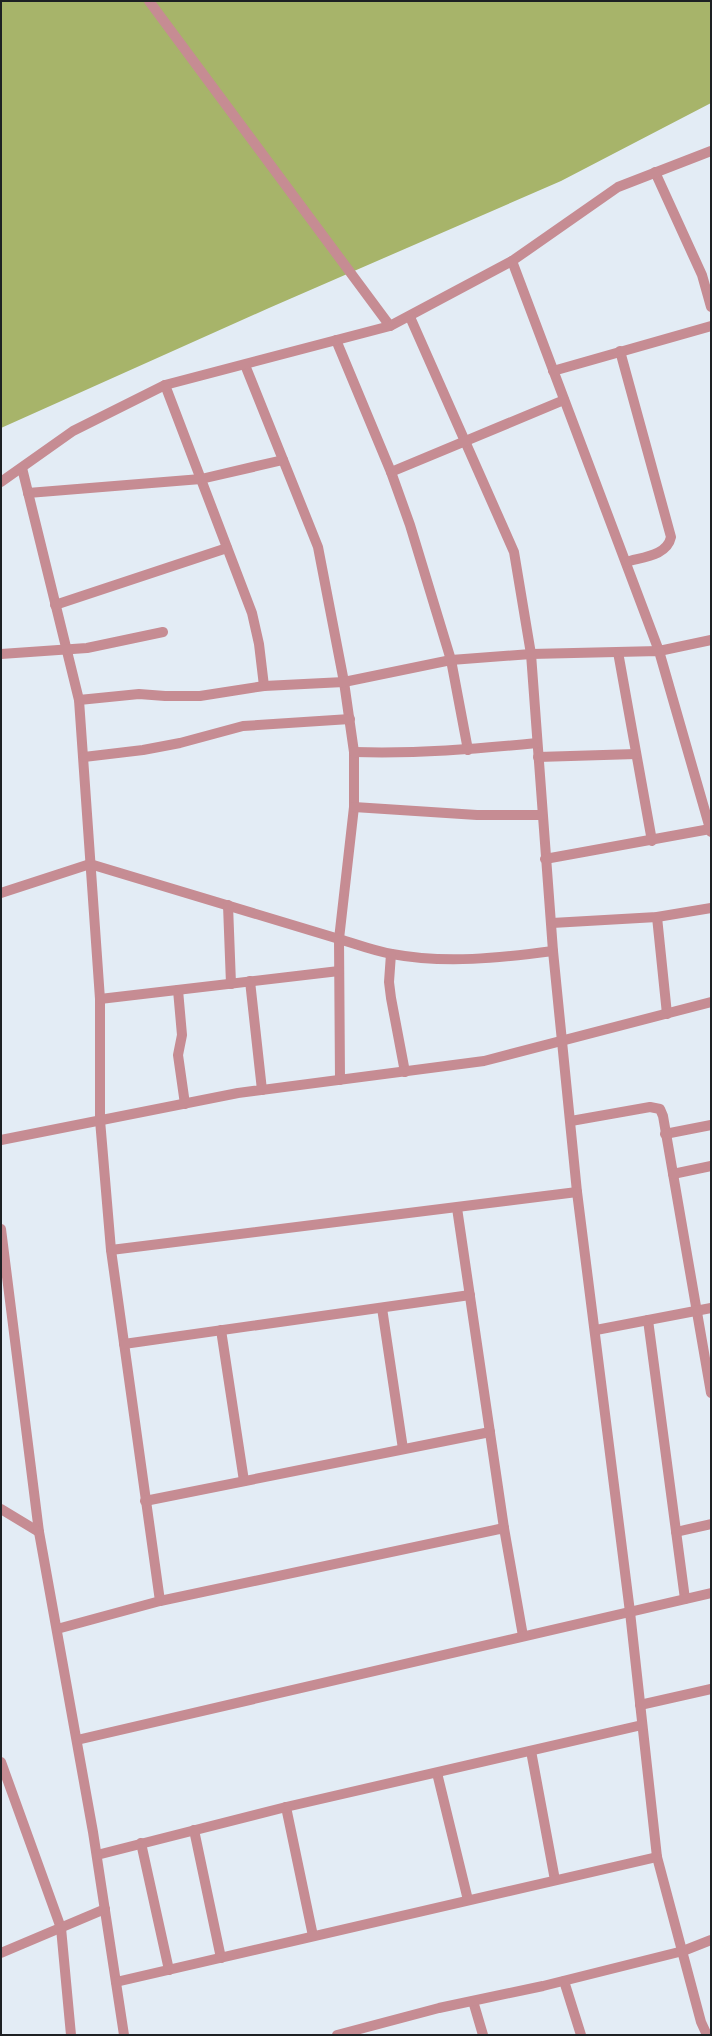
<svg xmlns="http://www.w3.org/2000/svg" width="712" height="2036" font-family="'Varela Round',sans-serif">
<rect width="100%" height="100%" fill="#e3ecf5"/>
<polygon fill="#a7b46a" points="1,1 711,1 711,103 561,181 269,308 1,428"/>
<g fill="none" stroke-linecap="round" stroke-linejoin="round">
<g stroke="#c68c93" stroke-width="10">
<polyline points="149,1 390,326"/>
<polyline points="655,172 702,275 711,307"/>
<polyline points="512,261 659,651 711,640"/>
<polyline points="410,317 514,552 531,654 553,951 577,1192 630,1612 657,1857 701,2022 707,2035"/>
<polyline points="336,340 391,472 410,525 451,660 468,750"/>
<path d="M620 351 671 537C667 556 642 557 626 562"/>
<path d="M245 365 318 547 344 682 354 752V807L339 939C356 944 374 951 392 954 445 964 500 958 553 951"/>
<polyline points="553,371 711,326"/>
<polyline points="165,385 252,613 259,644 264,686"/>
<polyline points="22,468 79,700 100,999 100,1120 111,1250 160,1601 57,1629"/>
<polyline points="391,472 564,400"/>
<polyline points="1,482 73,431 165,385 390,326 512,261 618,187 711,151"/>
<polyline points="28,493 201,479 283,460"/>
<polyline points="55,605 227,548"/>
<polyline points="618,652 652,841"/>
<polyline points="1,654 87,648 163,632"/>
<polyline points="79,700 139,694 165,696 200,696 264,686 344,682 451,660 531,654 659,651 711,832"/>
<path d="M354 752C416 754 476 749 537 743"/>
<polyline points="84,757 143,750 180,743 243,726 350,719"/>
<polyline points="538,757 636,754"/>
<polyline points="354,807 477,815 542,815"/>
<polyline points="545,859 710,829"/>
<polyline points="1,893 90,864 339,939 340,1080"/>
<polyline points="228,905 231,984"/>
<polyline points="657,917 667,1014"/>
<polyline points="552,923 657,917 711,908"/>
<polyline points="391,954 389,982 391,998 405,1072"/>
<polyline points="250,981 262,1090"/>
<polyline points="178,990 182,1035 178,1055 185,1104"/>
<polyline points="100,999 339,971"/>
<polyline points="571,1121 650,1107 660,1109 663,1116 711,1393"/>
<polyline points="665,1134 711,1125"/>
<polyline points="1,1140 238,1093 484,1061 711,1002"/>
<polyline points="673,1174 711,1166"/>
<polyline points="457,1208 504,1528"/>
<polyline points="1,1229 39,1532 93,1832 124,2035"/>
<polyline points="111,1250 577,1192"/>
<polyline points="382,1308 403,1449"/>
<polyline points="648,1320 685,1599"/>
<polyline points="221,1330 244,1481"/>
<polyline points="596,1330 711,1308"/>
<polyline points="124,1344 470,1295"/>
<polyline points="145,1501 490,1432"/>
<polyline points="1,1509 39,1532"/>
<polyline points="676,1532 711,1524"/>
<polyline points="160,1601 504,1528 523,1636"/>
<polyline points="640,1705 711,1689"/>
<polyline points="77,1740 711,1593"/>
<polyline points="531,1751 555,1880"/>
<polyline points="1,1762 61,1928 71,2035"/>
<polyline points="437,1773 468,1900"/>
<polyline points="286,1807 313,1936"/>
<polyline points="194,1830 221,1958"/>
<polyline points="141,1843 169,1970"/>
<polyline points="97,1855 286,1807 642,1725"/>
<polyline points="1,1953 105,1909"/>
<polyline points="564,1981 581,2035"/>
<polyline points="116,1982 657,1857"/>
<polyline points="473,2001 483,2035"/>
<polyline points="337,2035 439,2008 543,1986 683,1951 711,1940"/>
</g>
</g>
<rect width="712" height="2036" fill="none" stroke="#1d2023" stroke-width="4"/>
</svg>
